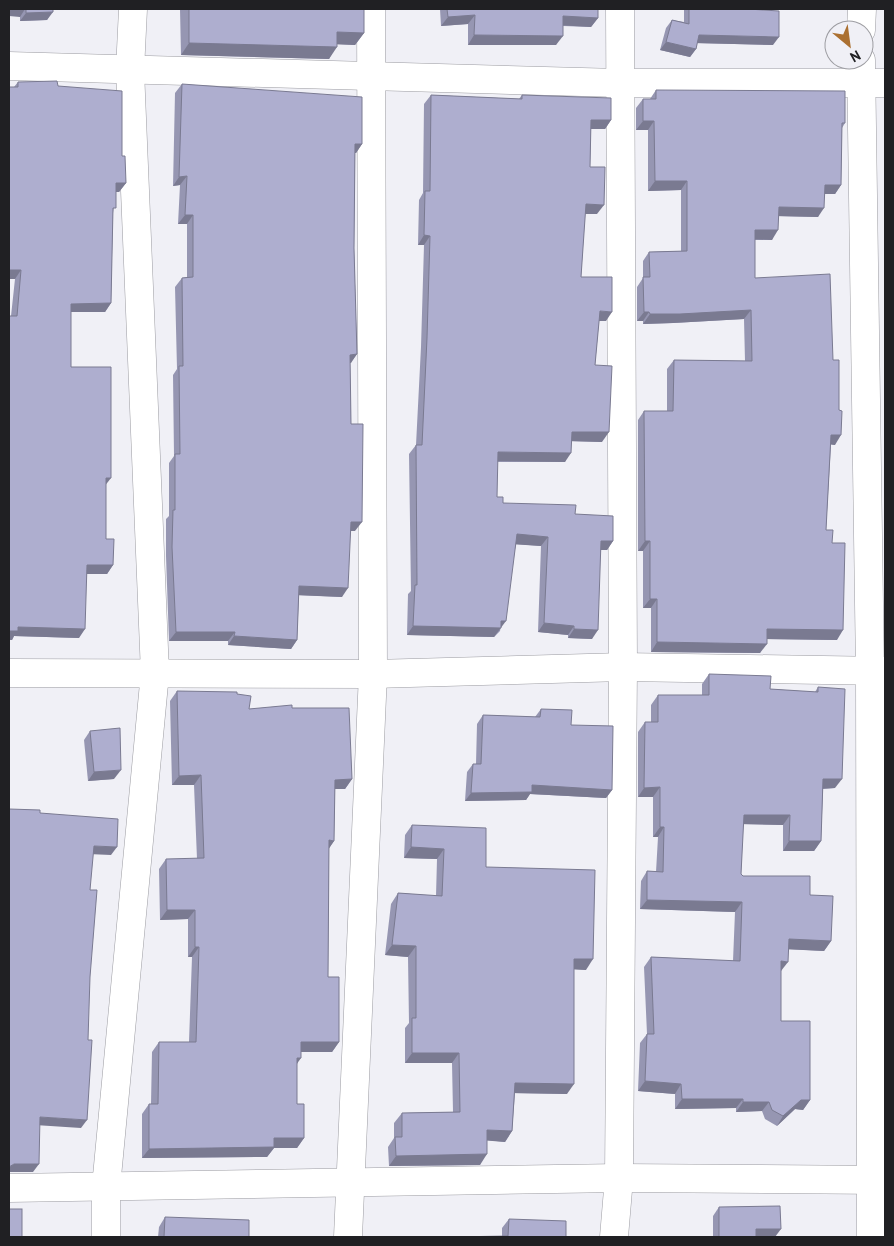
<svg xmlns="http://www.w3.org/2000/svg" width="894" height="1246" font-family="'PT Sans',sans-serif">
<rect width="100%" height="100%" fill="#f0f0f6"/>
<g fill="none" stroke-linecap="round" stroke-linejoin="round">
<g stroke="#9c9ca2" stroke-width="29">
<g id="minor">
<polyline points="861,30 862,9"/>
<polyline points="861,60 870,671 871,1237"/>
<polyline points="9,66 619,83 885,83"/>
<polyline points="9,673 373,674 623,667 885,671"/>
<polyline points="9,1188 619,1178 885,1180"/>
<polyline points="106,1237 106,1187 155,673 130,70 133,9"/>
<polyline points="348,1237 373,674 371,9"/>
<polyline points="614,1237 619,1178 623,667 620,9"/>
</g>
</g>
<use href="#minor" stroke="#fff" stroke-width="28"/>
</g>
<g fill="#9696b2">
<polygon points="9,9 53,9 47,20 20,21 20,17"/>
<polygon points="180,9 364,9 364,33 355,45 337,44 329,59 181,55"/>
<polygon points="440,9 598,9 598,18 591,27 563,26 556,45 468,45 468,24 441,26"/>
<polygon points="684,9 748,9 773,45 697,43 696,49 690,57 660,50 666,28 672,20 684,22"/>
<polygon points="18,82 58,86 122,156 126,183 119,192 116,192 113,213 111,303 105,312 71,312 71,367 106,484 106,539 113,565 107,574 87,574 79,638 14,636 12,640 11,316 15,279 14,87"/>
<polygon points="182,84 362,144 356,153 355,153 354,248 357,354 350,363 351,424 355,531 351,531 342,597 299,595 297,640 291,649 228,645 228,641 169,641 166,556 166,519 169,516 169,463 174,456 173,375 177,369 175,287 182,278 187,277 187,224 178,224 180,185 173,186 175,93"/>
<polygon points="656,90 845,123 842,128 841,185 835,194 825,194 818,217 779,216 772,240 755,240 755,278 835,445 831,444 826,530 832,543 837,640 767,639 760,653 651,652 651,608 643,608 643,551 638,551 638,420 644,411 667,411 667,369 674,360 745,361 744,319 673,323 643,324 643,321 637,321 637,287 643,278 643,261 649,252 681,251 681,190 648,191 648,130 636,130 636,108 643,99 650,99"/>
<polygon points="431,95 519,99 522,95 611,120 605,129 591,129 590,167 597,214 585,214 581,277 606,321 599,321 595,365 602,442 571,441 565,462 497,462 497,497 503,503 575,514 613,541 607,550 601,550 592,639 568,638 568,635 538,632 541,546 516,544 500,631 494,637 407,635 408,594 411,591 409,454 416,445 421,347 424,245 418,245 419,200 423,193 424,104"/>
<polygon points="709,674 770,689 815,692 818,687 835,788 823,789 821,841 814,851 783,851 783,825 743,824 741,874 743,876 810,895 831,941 824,951 788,949 781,971 781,1021 810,1100 803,1110 795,1109 777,1126 765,1119 762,1111 736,1112 736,1108 675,1109 675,1094 638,1091 640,1043 647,1034 644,967 651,957 733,961 735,912 640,909 641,881 647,871 656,872 658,837 653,837 653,797 638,797 638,732 645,722 651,722 651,705 658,695 702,695 702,684"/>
<polygon points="177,691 237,694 249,709 292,708 352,779 345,789 335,789 334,841 329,848 328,977 339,1042 332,1052 301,1052 297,1064 297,1104 304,1138 297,1148 274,1148 267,1157 142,1158 142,1114 149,1104 151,1104 152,1052 159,1042 189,1042 192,957 188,957 188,919 160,920 159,869 166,859 197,859 194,785 172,785 170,701"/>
<polygon points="541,709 571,725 612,790 606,798 530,794 526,800 465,801 467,772 473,764 476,764 477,724 483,715 535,717"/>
<polygon points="90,731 114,779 88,781 84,740"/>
<polygon points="412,825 486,867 586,970 574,969 567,1094 515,1093 512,1131 505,1142 487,1140 480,1165 389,1166 388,1147 394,1138 394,1123 402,1113 453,1112 452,1063 405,1063 405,1028 409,1023 408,957 385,955 391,904 398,893 436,896 437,859 404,858 405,835"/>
<polygon points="719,1207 775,1237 713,1237 713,1216"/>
<polygon points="165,1217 249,1237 158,1237 159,1227"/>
<polygon points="509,1219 566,1237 451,1237 502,1236 502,1228"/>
</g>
<g fill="#7a7a91">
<polygon points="9,9 25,9 20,17 9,16"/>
<polygon points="53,12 47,20 20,21 26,13"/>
<polygon points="475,15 468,24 441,26 448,17"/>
<polygon points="563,16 598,18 591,27 556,25"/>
<polygon points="337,32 364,33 355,45 329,44"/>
<polygon points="474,35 563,36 556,45 468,45"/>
<polygon points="699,35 779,37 773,45 693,43"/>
<polygon points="666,42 696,49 690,57 660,50"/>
<polygon points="189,43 337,47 329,59 181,55"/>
<polygon points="591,120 611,120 605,129 585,129"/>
<polygon points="643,121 654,121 648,130 636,130"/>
<polygon points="355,144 362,144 356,153 348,153"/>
<polygon points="187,176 180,185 173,186 179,177"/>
<polygon points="655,181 687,181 681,190 648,191"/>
<polygon points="116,183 126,183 119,192 110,192"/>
<polygon points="825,185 841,185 835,194 818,194"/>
<polygon points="586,204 604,205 597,214 580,214"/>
<polygon points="779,207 824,208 818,217 773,216"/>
<polygon points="185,215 193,215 187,224 178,224"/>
<polygon points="755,230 778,230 772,240 748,239"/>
<polygon points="424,235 430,236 424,245 418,245"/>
<polygon points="9,270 21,270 15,279 9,279"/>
<polygon points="111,303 105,312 65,312 71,304"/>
<polygon points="751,310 744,319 673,323 643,324 650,314"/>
<polygon points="600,311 612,312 606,321 594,321"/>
<polygon points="644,312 649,312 643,321 637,321"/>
<polygon points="357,354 351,363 344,364 350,355"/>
<polygon points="572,432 609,432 602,442 565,441"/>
<polygon points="831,435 841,435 835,445 825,444"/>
<polygon points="498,452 571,453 565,462 491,461"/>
<polygon points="106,478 111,478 104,487"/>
<polygon points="351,522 362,522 355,531 345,531"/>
<polygon points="517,534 548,537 541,546 510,544"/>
<polygon points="601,541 613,541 607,550 595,550"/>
<polygon points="645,541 650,541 643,551 638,551"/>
<polygon points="87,565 113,565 107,574 81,574"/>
<polygon points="299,586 348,588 342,597 293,595"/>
<polygon points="650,599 657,599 651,608 643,608"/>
<polygon points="501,621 506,621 494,637 407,635 413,626"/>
<polygon points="544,623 574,626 568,635 538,632"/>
<polygon points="18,627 85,629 79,638 14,636 12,640 9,640 9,631"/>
<polygon points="574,629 598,630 592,639 568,638"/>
<polygon points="767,629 843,630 837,640 760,639"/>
<polygon points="176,632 235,632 228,641 169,641"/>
<polygon points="234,636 297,640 291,649 228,645"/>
<polygon points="657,642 767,644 760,653 651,652"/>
<polygon points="121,770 114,779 88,781 94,772"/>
<polygon points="201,775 194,785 172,785 179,776"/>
<polygon points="352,779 345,789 328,789 335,780"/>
<polygon points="823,779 842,779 835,788 816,789"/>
<polygon points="532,785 612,790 606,798 530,794 526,800 465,801 471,793"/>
<polygon points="660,787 653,797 638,797 644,788"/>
<polygon points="744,815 790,815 783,825 737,824"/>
<polygon points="660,827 664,827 658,837 653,837"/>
<polygon points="329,840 334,841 328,850"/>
<polygon points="789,841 821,841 814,851 783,851"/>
<polygon points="94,846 117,847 111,855 88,854"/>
<polygon points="411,847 444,849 437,859 404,858"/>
<polygon points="647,900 742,902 735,912 640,909"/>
<polygon points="167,910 195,910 188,919 160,920"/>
<polygon points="789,939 831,941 824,951 782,949"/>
<polygon points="392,945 416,946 408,957 385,955"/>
<polygon points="195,947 199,947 192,957 188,957"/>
<polygon points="574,959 593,959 586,970 567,969"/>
<polygon points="781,961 788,962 781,971"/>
<polygon points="301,1042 339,1042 332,1052 294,1052"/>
<polygon points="412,1053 459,1053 452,1063 405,1063"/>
<polygon points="297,1058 301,1058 294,1068"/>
<polygon points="645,1081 681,1084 675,1094 638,1091"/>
<polygon points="515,1083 574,1084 567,1094 508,1093"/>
<polygon points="682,1099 743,1099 736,1108 675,1109"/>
<polygon points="801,1100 810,1100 803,1110 795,1109 777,1126 783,1116"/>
<polygon points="743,1102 769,1102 762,1111 736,1112"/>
<polygon points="40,1117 87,1120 81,1128 35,1125"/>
<polygon points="487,1130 512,1131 505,1142 480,1140"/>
<polygon points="274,1138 304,1138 297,1148 274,1148 267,1157 142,1158 149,1149"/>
<polygon points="487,1154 480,1165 389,1166 396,1156"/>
<polygon points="14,1164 39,1164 33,1172 9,1172 9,1167"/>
<polygon points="756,1229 781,1229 775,1237 750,1237"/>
</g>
<g fill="#aeaecf" stroke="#7a7a91">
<polygon points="26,9 53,9 53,12 26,13"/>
<polygon points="189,9 364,9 364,33 337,32 337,47 189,43"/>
<polygon points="447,9 598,9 598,18 563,16 563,36 474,35 475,15 448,17"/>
<polygon points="689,9 748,9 779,11 779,37 699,35 696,49 666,42 672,20 689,24"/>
<polygon points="57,81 58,86 122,91 122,156 125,156 126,183 116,183 116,208 113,208 111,303 71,304 71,367 111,367 111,478 106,478 106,539 114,539 113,565 87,565 85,629 18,627 18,631 9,631 9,316 17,316 21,270 9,270 9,87 18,87 18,82"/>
<polygon points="182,84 362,97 362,144 355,144 354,248 357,354 350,355 351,424 363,424 362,522 351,522 348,588 299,586 297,640 234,636 235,632 176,632 172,547 173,510 175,510 175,454 180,454 179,366 183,366 182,278 193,277 193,215 185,215 187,176 179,177"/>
<polygon points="656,90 845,91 845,123 842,123 841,185 825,185 824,208 779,207 778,230 755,230 755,278 830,274 833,360 839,360 839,410 842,411 841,435 831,435 826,530 833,530 832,543 845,543 843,630 767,629 767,644 657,642 657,599 650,599 650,541 645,541 644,411 673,411 674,360 752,361 751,310 680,314 650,314 649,312 644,312 643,277 650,277 649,252 687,251 687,181 655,181 654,121 643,121 643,99 656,99"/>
<polygon points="431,95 522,99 522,95 611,98 611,120 591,120 590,167 605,167 604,205 586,204 581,277 612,277 612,312 600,311 595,365 612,366 609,432 572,432 571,453 498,452 497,497 503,497 503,503 576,505 575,514 613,516 613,541 601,541 598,630 574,629 574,626 544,623 548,537 517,534 506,621 501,621 501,628 413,626 415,585 417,585 416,445 422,445 427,338 430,236 424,235 425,191 430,191"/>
<polygon points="709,674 771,676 770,689 818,692 818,687 845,689 842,779 823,779 821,841 789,841 790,815 744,815 741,874 743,876 810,876 810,895 833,896 831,941 789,939 788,962 781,961 781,1021 810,1021 810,1100 801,1100 783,1116 772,1110 769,1102 743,1102 743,1099 682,1099 681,1084 645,1081 647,1034 654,1034 651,957 740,961 742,902 647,900 647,871 663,872 664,827 660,827 660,787 644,788 645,722 658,722 658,695 709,695"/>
<polygon points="177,691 237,692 237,694 251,696 249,709 292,705 292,708 349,708 352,779 335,780 334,841 329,840 328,977 339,977 339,1042 301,1042 301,1058 297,1058 297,1104 304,1104 304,1138 274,1138 274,1147 149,1149 149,1104 158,1104 159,1042 196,1042 199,947 195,947 195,910 167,910 166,859 204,858 201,775 179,776"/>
<polygon points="541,709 572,710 571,725 613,726 612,790 532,785 532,792 471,793 473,764 481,764 483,715 540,717"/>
<polygon points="120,728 121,770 94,772 90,731"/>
<polygon points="9,809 40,810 40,813 118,819 117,847 94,846 90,890 97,890 90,977 88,1040 92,1040 87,1120 40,1117 39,1164 14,1164 9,1167"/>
<polygon points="412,825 486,828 486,867 595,870 593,959 574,959 574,1084 515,1083 512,1131 487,1130 487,1154 396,1156 395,1137 402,1137 402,1113 460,1112 459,1053 412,1053 412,1018 416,1018 416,946 392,945 398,893 442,896 444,849 411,847"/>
<polygon points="780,1206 781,1229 756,1229 756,1237 719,1237 719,1207"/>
<rect x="9" y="1209" width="13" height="28"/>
<polygon points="165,1217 249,1220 249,1237 164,1237"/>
<polygon points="509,1219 566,1221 566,1237 451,1237 508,1236"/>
</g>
<rect width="894" height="1246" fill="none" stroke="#202023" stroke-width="20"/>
<g transform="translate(849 45) rotate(151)"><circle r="24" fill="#f0f0f6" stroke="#9d9da2"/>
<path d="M0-4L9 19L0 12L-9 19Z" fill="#ab7031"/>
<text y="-8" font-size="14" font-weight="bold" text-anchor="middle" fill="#202023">N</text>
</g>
</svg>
